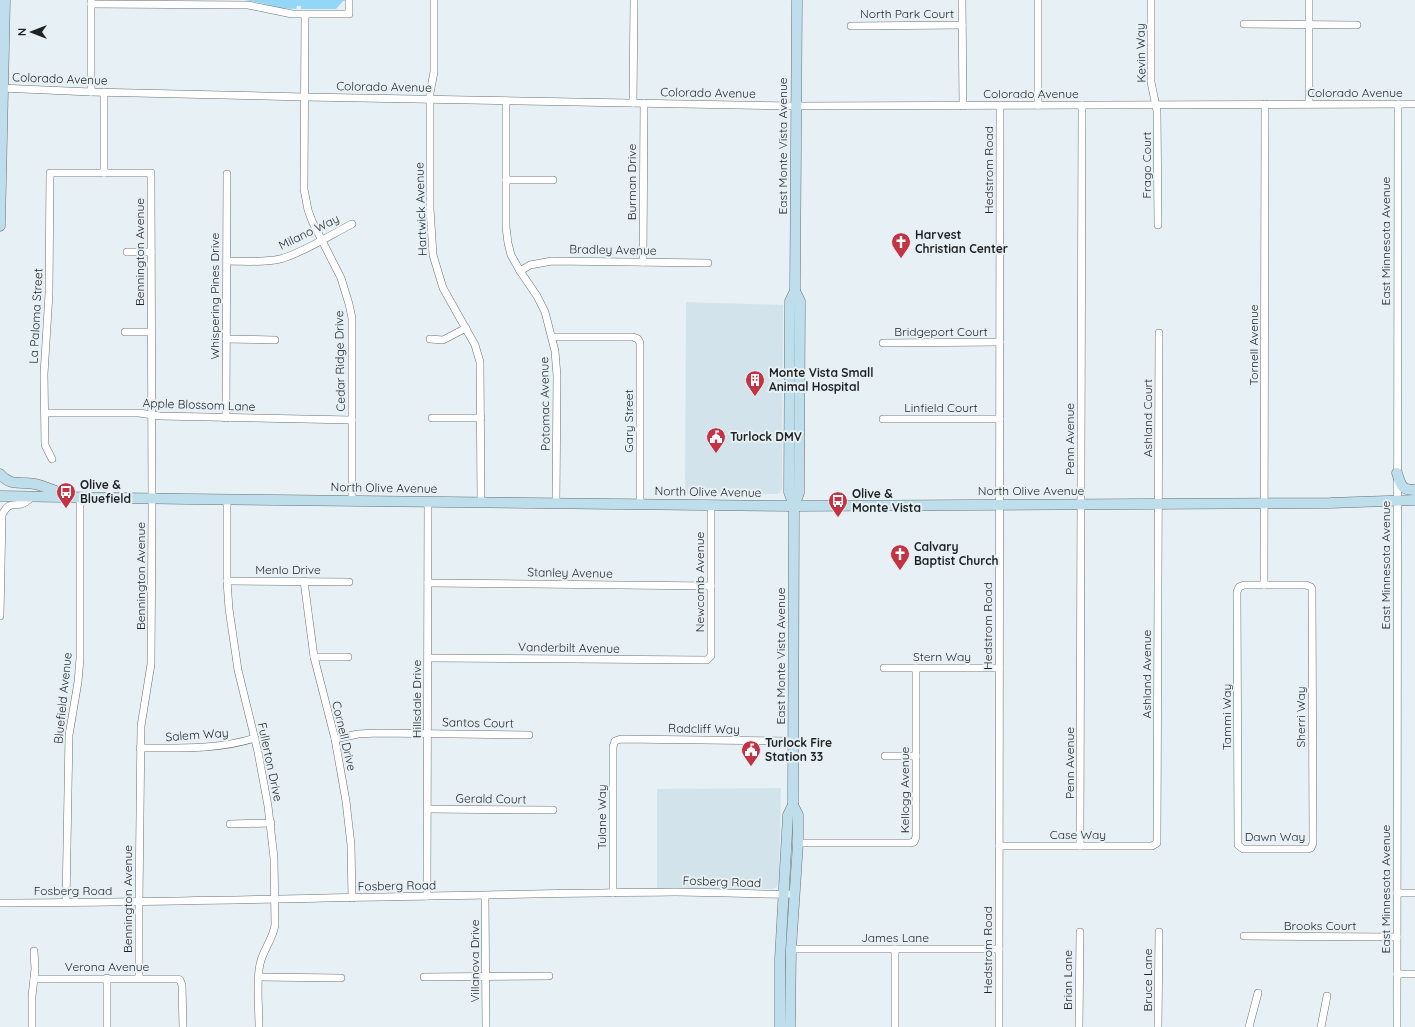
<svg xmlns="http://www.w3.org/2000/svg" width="1415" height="1027" font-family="Quicksand,sans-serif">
<rect width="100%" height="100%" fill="#e7f0f4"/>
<g fill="#d3e3eb">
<polygon points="686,302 783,305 782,488 781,492 778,494 685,494"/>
<polygon points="781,788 779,881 777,887 772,889 657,890 657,789"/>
</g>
<polygon fill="#94d6f5" points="244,0 345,0 345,1 343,1 336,9 301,9 301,6 297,6 296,9 279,8 261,3"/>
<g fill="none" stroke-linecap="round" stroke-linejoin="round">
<g stroke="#697174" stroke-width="8">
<g id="street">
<polyline points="91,0 91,92"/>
<polyline points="434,0 434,72 430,93 430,209 433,255 443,288 475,345 480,362 481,502"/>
<polyline points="962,0 963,106"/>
<polyline points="1151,0 1151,82 1157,111 1158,225"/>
<polyline points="1309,0 1309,104"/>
<polyline points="91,4 248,5 292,14 349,14 349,0"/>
<polyline points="305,15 304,189 308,210 312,221 341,278 349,304 352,318 352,500"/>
<polyline points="1244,24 1357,25"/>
<polyline points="851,26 962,25"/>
<polyline points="0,88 91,92 305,97 795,106 1415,104"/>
<polyline points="104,92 104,173"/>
<polyline points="506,101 506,227 508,243 511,255 520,271 537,296 545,312 555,351 557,376 556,503"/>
<polyline points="633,103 634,0"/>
<polyline points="1038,105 1038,0"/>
<polyline points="506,180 553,180"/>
<polyline points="127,252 151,252"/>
<path d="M227 261C244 261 263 263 280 259 301 254 332 234 352 224"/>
<polyline points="643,262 644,103"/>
<polyline points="520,271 530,265 552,261 708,263"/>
<polyline points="125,332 151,332"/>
<polyline points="553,337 633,337 638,339 640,343 640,504"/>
<polyline points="226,339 275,340"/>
<polyline points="430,339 443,340 466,328"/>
<polyline points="883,343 1000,342"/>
<polyline points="45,413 139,413 160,416 352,420"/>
<polyline points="226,418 227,174"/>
<polyline points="432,418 481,418"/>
<polyline points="883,419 1000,419"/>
<polyline points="52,459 45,445 44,374 49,294 50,173 151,173 152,509 151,664 141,726 139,902 139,978"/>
<path d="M227 500V581L229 609 238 670 258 752 268 806 274 858 275 925C273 939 263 950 260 964 256 982 259 1007 259 1027"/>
<polyline points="227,581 349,582"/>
<polyline points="304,581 314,657 335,739 346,801 351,845 352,898"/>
<polyline points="428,583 711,586"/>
<polygon points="1244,585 1306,585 1311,587 1312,589 1313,843 1311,848 1308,849 1243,849 1238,845 1237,592 1239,587"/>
<polyline points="1264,585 1265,104"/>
<path d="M0 616 2 515C10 499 14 508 24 503 27 502 30 498 33 497"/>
<polyline points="314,657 348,657"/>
<polyline points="429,658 707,660 711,656 711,505"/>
<polyline points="884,668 999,668"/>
<polyline points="335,739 358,734 378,733 529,735"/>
<path d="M140 748C179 748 217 750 255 738"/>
<polyline points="885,756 916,756"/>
<polyline points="428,809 553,810"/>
<polyline points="230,824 271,823"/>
<polyline points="798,843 910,843 914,842 916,837 916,668"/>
<polyline points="999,846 1152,846 1157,843 1159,333"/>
<polyline points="1080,846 1082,105"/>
<polyline points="613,893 613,747 615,741 621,739 793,741"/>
<polyline points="1397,893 1415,893"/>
<polyline points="427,896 428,501"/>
<polyline points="485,896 486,1027"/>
<polyline points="66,902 69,735 78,682 80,658 80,497"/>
<path d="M0 903C225 902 450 894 675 892 715 892 755 895 795 894"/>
<polyline points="1244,936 1397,937"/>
<polyline points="791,949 999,949"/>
<polyline points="895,949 895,1027"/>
<polyline points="1397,974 1415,974"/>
<polyline points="259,977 341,978"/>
<polyline points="424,977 549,976"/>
<polyline points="107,978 107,1027"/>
<polyline points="34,979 178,979 180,980 182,985 183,1027"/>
<polyline points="32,1027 32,996 35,969 34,951"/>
<polyline points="999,1027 1000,105"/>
<polyline points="1079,1027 1080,932"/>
<polyline points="1158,1027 1159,932"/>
<polyline points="1249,1027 1258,993"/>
<polyline points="1321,1027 1327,996"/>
<polyline points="1397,1027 1398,104"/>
</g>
</g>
<g stroke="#697174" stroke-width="11">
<g id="secondary">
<polyline points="0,226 5,0"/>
<path d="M1397 473C1401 485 1401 490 1415 490"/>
<path d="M0 474C11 487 20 481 35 484 44 486 55 491 64 494"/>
<polyline points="0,496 187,499 794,506 1330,503 1415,500"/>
<polyline points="794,506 799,493 800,301 795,291"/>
<polyline points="780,1027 780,959 788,815 793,805 794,506 789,492 790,301 795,291 797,0"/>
<polyline points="790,1027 791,949 798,843 798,815 793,805"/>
</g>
</g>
<use href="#street" stroke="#fff" stroke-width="7"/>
<use href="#secondary" stroke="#bfdeeb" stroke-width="10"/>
</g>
<defs>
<g id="church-pin" transform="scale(1)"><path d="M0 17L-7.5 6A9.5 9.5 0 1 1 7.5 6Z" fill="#c43344" stroke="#e7f0f4"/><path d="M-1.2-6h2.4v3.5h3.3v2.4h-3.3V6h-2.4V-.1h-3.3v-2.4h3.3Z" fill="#fff"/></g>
<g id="building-pin" transform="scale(1)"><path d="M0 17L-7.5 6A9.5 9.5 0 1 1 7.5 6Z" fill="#c43344" stroke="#e7f0f4"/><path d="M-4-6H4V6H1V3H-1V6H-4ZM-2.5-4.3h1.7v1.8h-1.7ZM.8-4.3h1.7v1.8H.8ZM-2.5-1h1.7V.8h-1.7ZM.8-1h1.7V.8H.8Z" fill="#fff"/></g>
<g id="civic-pin" transform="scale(1)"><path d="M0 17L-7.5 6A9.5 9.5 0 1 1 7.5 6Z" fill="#c43344" stroke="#e7f0f4"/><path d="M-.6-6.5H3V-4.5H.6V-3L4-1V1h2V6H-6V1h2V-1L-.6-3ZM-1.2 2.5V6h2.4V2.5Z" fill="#fff"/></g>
<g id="bus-pin" transform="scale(1)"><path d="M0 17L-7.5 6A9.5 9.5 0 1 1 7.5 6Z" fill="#c43344" stroke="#e7f0f4"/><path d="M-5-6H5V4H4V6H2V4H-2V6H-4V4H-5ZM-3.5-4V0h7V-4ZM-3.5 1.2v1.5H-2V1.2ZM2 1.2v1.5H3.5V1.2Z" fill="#fff"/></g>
</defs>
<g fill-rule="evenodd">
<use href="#church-pin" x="901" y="242"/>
<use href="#building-pin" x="755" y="380"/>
<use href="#civic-pin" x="716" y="437"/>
<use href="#bus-pin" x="66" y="492"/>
<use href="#bus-pin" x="838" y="501"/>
<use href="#church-pin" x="900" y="554"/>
<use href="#civic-pin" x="751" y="750"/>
</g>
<g text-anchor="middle" stroke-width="4" stroke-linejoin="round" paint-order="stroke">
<g font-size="12" fill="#1f2224" stroke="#e7f0f4">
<text x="907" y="18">North Park Court</text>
<text transform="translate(1141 53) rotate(-91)" y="4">Kevin Way</text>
<text transform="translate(60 79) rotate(2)" y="4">Colorado Avenue</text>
<text transform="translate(384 87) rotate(1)" y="4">Colorado Avenue</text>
<text transform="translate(708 93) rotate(1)" y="4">Colorado Avenue</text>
<text x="1355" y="97">Colorado Avenue</text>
<text x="1031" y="98">Colorado Avenue</text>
<text transform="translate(783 146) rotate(-90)" y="4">East Monte Vista Avenue</text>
<text transform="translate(1147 165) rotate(-90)" y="4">Frago Court</text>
<text transform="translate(989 170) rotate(-90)" y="4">Hedstrom Road</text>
<text transform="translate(632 182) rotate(-90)" y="4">Burman Drive</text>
<text transform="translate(421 209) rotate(-92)" y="4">Hartwick Avenue</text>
<text transform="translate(309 232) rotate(-26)" y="4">Milano Way</text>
<text transform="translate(1386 241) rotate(-90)" y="4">East Minnesota Avenue</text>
<text transform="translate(613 250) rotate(1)" y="4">Bradley Avenue</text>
<text transform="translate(140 252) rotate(-90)" y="4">Bennington Avenue</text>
<text transform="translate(215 296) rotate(-90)" y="4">Whispering Pines Drive</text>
<text transform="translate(36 316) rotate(-87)" y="4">La Paloma Street</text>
<text x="941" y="336">Bridgeport Court</text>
<text transform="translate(1254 345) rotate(-90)" y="4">Tornell Avenue</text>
<text transform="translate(340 361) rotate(-91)" y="4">Cedar Ridge Drive</text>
<text transform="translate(545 404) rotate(-91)" y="4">Potomac Avenue</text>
<text transform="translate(199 405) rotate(2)" y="4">Apple Blossom Lane</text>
<text x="941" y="412">Linfield Court</text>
<text transform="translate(1148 418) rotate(-90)" y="4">Ashland Court</text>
<text transform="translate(629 421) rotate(-90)" y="4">Gary Street</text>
<text transform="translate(1070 439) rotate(-90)" y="4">Penn Avenue</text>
<text transform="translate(384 488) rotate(1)" y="4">North Olive Avenue</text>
<text x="1031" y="495">North Olive Avenue</text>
<text transform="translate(708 492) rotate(1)" y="4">North Olive Avenue</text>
<text transform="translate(1386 565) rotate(-90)" y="4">East Minnesota Avenue</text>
<text x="288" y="574">Menlo Drive</text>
<text transform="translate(570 573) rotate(1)" y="4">Stanley Avenue</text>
<text transform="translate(141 576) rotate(-90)" y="4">Bennington Avenue</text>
<text transform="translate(700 582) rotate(-90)" y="4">Newcomb Avenue</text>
<text transform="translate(988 626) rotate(-90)" y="4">Hedstrom Road</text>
<text transform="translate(569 648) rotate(1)" y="4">Vanderbilt Avenue</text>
<text transform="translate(781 656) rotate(-90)" y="4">East Monte Vista Avenue</text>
<text x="942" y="661">Stern Way</text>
<text transform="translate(1147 674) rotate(-90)" y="4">Ashland Avenue</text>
<text transform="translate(63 698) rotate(-84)" y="4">Bluefield Avenue</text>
<text transform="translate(417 699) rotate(-90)" y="4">Hillsdale Drive</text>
<text transform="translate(1227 717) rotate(-90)" y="4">Tammi Way</text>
<text transform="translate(1301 717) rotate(-90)" y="4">Sherri Way</text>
<text transform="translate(478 723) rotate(1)" y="4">Santos Court</text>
<text transform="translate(704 729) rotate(1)" y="4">Radcliff Way</text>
<text transform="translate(197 735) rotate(-4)" y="4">Salem Way</text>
<text transform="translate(344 736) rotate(77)" y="4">Cornell Drive</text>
<text transform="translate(270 762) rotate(78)" y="4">Fullerton Drive</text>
<text transform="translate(1070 763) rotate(-90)" y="4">Penn Avenue</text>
<text transform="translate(905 790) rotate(-90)" y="4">Kellogg Avenue</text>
<text transform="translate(491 799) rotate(1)" y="4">Gerald Court</text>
<text transform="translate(602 817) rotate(-90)" y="4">Tulane Way</text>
<text x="1078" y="839">Case Way</text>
<text x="1275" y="841">Dawn Way</text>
<text transform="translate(722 882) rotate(2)" y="4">Fosberg Road</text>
<text transform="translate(397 886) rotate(-1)" y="4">Fosberg Road</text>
<text transform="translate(1386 889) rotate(-90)" y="4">East Minnesota Avenue</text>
<text x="73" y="895">Fosberg Road</text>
<text transform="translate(128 899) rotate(-90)" y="4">Bennington Avenue</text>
<text x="1320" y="930">Brooks Court</text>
<text x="895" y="942">James Lane</text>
<text transform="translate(988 950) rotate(-90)" y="4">Hedstrom Road</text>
<text transform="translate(475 961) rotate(-90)" y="4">Villanova Drive</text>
<text x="107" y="971">Verona Avenue</text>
<text transform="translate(1068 980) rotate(-90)" y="4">Brian Lane</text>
<text transform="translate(1148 980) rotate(-90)" y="4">Bruce Lane</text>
</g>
<g font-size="12" font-weight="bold" fill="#1f2224" stroke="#e7f0f4" text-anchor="start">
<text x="915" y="239">Harvest<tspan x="915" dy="14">Christian Center</tspan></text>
<text x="769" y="377">Monte Vista Small<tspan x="769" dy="14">Animal Hospital</tspan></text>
<text x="730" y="441">Turlock DMV</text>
<text x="80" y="489">Olive &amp;<tspan x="80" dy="14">Bluefield</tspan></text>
<text x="852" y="498">Olive &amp;<tspan x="852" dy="14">Monte Vista</tspan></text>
<text x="914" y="551">Calvary<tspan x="914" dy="14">Baptist Church</tspan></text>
<text x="765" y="747">Turlock Fire<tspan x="765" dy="14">Station 33</tspan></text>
</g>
</g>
<g transform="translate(32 32) rotate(270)" stroke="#e7f0f4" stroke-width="3" paint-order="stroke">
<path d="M0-3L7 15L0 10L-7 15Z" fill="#1f2224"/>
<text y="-6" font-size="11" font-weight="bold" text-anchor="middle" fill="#1f2224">N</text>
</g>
</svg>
